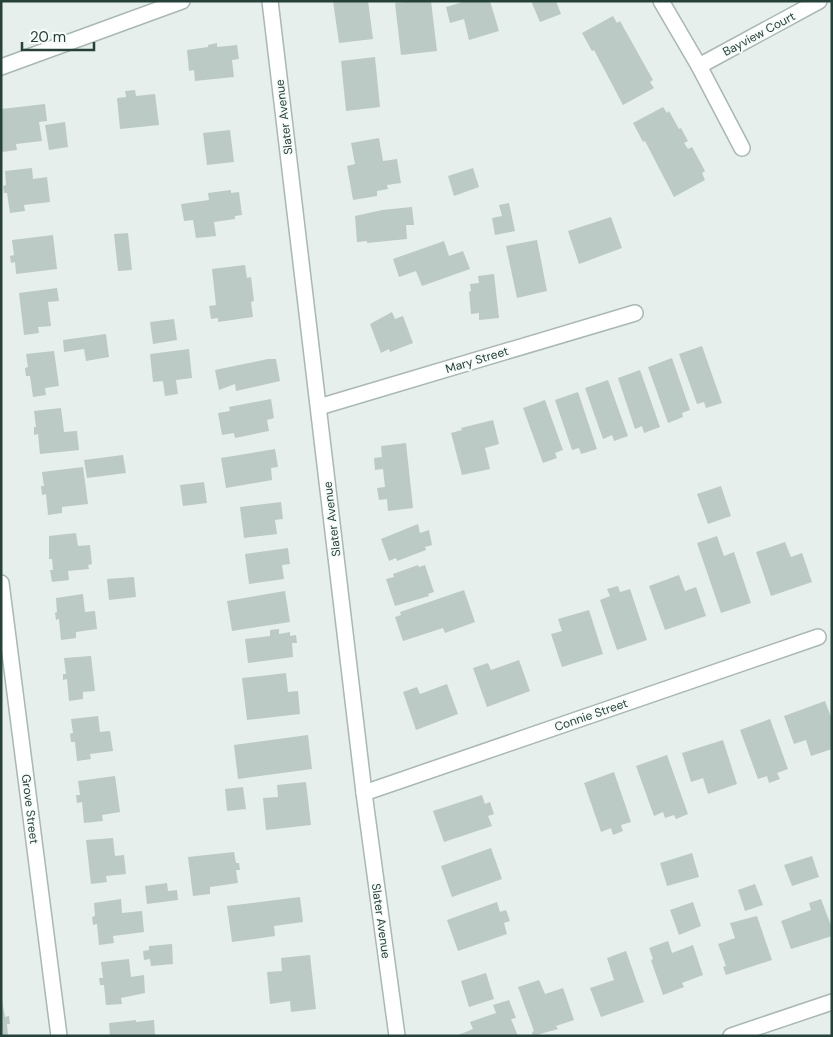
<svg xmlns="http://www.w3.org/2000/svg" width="833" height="1037" font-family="'DM Sans',sans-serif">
<rect width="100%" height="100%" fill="#e6efeb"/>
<g fill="#bbcac4">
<polygon points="333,1 368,1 373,39 339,43"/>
<polygon points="414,1 431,1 437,51 401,55 395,3"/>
<polygon points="466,1 490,1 499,31 469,40 464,19 450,23 446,7"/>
<polygon points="531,1 556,1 561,14 540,22"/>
<polygon points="613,16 617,23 620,21 653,80 650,82 654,88 623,105 594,50 592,51 582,33"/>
<polygon points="217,43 217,47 237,45 239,59 232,60 234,77 195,81 194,70 189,71 187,50 208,47 208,45"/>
<polygon points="375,57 380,107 346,111 341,61"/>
<polygon points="135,90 136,96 155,94 159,125 120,129 117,98 126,97 125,91"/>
<polygon points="45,104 47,121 39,122 42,141 16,144 17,150 2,152 1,109"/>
<polygon points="663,107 667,113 669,111 679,129 681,128 688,141 684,143 688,149 692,147 705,171 702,173 705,180 674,197 645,141 643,142 633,123"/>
<polygon points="65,122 68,147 49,150 45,125"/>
<polygon points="230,130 234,162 207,165 203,133"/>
<polygon points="379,138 383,161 397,159 401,183 387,185 388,189 377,191 377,196 353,200 347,166 355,164 351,143"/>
<polygon points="32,168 33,179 47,177 50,202 24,205 25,211 10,213 7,193 4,193 3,186 6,185 5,171"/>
<polygon points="473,168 479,187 454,196 448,176"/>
<polygon points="231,190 231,193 239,192 242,215 235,216 235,219 214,222 216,236 196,238 193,220 184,221 181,204 209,200 208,193"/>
<polygon points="509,203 515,231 495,235 492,218 502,216 499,205"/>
<polygon points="412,207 414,225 406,225 407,239 367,243 367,241 357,242 355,216 382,210"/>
<polygon points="611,217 622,248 579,264 568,231"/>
<polygon points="128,233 132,270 118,271 114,234"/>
<polygon points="53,235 57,269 16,274 15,262 11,263 10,256 14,255 12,240"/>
<polygon points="537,240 547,291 517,298 506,246"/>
<polygon points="444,241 449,256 463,251 470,269 422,286 416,271 399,277 393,259"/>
<polygon points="245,265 247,278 251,277 254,301 251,302 253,317 218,322 218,318 211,319 209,306 216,305 212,269"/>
<polygon points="494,274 499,318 479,320 479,313 471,314 469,292 471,291 470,284 479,283 478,276"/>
<polygon points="57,288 59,301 48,302 51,326 38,327 39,333 24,335 19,293"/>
<polygon points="392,312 395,319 403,316 413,343 390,352 389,349 381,353 370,324"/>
<polygon points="174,319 177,340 153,344 150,322"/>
<polygon points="106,334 109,357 86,361 84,349 64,352 63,340"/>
<polygon points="702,346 722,403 706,408 704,402 697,404 679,354"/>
<polygon points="189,349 192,378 176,380 178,394 165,396 163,381 153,382 150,354"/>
<polygon points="54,351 59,386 45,388 46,395 33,397 30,376 26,376 25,368 28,367 26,354"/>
<polygon points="672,358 690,410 682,413 683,417 668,423 648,367"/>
<polygon points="268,359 276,359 280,381 236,391 235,384 219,390 215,370"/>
<polygon points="640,370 660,427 644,433 642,426 635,429 618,378"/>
<polygon points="608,380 628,436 614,441 612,435 603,439 585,388"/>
<polygon points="578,392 597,449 581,454 579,448 572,450 555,400"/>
<polygon points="271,399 274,418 267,420 269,431 235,438 234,433 222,435 218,413 230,411 229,407"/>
<polygon points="545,400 563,450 555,453 557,458 543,463 523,408"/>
<polygon points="61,408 64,432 77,431 79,450 40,454 38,434 34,435 34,427 36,427 34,411"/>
<polygon points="493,420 499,444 485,448 490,469 462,475 451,433 462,430 461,428"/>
<polygon points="406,443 413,508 388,511 387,499 379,500 377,488 385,487 383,469 375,470 374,458 382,457 381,446"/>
<polygon points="275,449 278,467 271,468 272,480 226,488 221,458"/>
<polygon points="123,455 126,473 87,478 84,460"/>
<polygon points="83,467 88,504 62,507 62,513 48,515 46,494 42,495 41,486 44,486 42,472"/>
<polygon points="204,482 207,503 183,506 180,485"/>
<polygon points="721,486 731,516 708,524 697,494"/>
<polygon points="281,502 283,519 275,520 277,534 244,538 240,507"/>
<polygon points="418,524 420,533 429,530 432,545 425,547 426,550 397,561 396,558 389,561 381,539"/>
<polygon points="76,533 78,546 90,545 92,564 88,565 89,569 68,571 69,580 52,582 50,570 53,570 52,559 49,559 49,536"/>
<polygon points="717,536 724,556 734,552 751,603 721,613 697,543"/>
<polygon points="785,542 791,557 802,553 812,582 771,596 756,552"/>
<polygon points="288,548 290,564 282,565 284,579 249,584 245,554"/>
<polygon points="418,565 419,567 425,565 434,592 428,594 429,596 395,606 386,579 394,577 393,574"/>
<polygon points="679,575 685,591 696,587 706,616 665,630 649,586"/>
<polygon points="134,577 136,597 109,600 107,579"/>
<polygon points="618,586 620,592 630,589 647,640 617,650 600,600 610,596 607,589"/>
<polygon points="464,590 475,622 445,633 443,628 403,641 395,617 401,615 400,612"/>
<polygon points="285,591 290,622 232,631 227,601"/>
<polygon points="83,594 85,612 95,611 97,629 76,632 76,638 61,640 59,619 56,620 55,613 57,612 56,598"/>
<polygon points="589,610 603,654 562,667 551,634 562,631 558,619"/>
<polygon points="279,629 279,634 290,632 290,636 296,635 297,643 292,643 293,657 248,663 245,639 270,636 270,630"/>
<polygon points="91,656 95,691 83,692 83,699 69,701 67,679 63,680 63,674 66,674 64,658"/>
<polygon points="519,660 530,691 487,707 473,668 488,663 491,670"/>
<polygon points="286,673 288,692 298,691 300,714 247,720 242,678"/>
<polygon points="447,684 458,714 416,730 403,692 417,687 420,694"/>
<polygon points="825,701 832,720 832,749 811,756 806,740 794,744 784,716"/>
<polygon points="98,716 100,732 110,731 113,751 90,754 91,759 77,761 75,742 71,742 70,734 73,733 71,719"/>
<polygon points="770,719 788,769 777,773 780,779 769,783 767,776 758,779 740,730"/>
<polygon points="308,735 312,769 238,779 234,745"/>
<polygon points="723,740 737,784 708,794 703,778 691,782 682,753"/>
<polygon points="667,755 688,814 676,819 674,815 665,818 663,812 654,816 636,766"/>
<polygon points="614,772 631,822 621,825 623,831 613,835 611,828 601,832 584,783"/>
<polygon points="115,776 120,812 102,815 103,821 84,823 82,802 77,803 76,795 80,795 78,781"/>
<polygon points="306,782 311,825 266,830 263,798 278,797 277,785"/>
<polygon points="243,787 246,809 227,811 225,789"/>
<polygon points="482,795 485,804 490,802 494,814 488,816 492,826 444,842 433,811"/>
<polygon points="113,838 115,856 124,855 126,874 106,876 107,882 91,884 86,840"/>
<polygon points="491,848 502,879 452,897 441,866"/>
<polygon points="234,852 236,863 239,863 240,870 236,870 238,883 210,887 210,894 193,896 188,857"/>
<polygon points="692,853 699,877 667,886 660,863"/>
<polygon points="812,856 819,877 792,886 784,865"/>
<polygon points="167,883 168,891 177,890 178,900 147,904 145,886"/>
<polygon points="755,884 763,905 745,911 738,890"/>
<polygon points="300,897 303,922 274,926 275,936 232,942 227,906"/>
<polygon points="121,899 122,913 142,911 144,932 113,936 114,943 99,945 97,924 93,925 92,917 95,916 94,903"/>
<polygon points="821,899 832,928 832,936 791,949 781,921 811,910 809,903"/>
<polygon points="497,902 500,912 506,910 510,921 504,923 507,934 458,951 447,920"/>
<polygon points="693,902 701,926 679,935 670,910"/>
<polygon points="757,916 772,960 726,975 723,967 726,966 718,944 735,938 730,923"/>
<polygon points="668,941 672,953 693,945 703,975 682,983 684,987 663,995 651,960 653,959 649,948"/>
<polygon points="172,944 173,964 151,966 150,959 144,960 143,951 149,950 149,946"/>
<polygon points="626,951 644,1002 601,1017 590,988 614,980 607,958"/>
<polygon points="310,955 316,1009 291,1012 290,1001 270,1004 267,972 282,971 281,958"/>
<polygon points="129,959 131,977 144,975 145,993 121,998 122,1004 106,1005 104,985 100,985 99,978 103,978 101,962"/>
<polygon points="486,973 494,999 469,1007 461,981"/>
<polygon points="539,980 545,994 563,988 574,1020 556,1026 558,1029 533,1036 532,1032 534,1031 518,987"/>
<polygon points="1,995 5,1017 9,1016 10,1024 7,1024 8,1036 1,1036"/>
<polygon points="509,1000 516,1018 511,1019 518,1036 456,1036 473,1029 470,1022 496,1013 493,1005"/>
<polygon points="136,1020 136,1022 154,1020 155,1036 110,1036 109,1023"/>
</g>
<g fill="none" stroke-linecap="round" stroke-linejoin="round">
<g stroke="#a8b8b2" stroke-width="18">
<g id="minor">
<polyline points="270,1 364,793 397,1036"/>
<polyline points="661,1 699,66 742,148"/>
<polyline points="699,66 819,1"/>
<polyline points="1,67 182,1"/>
<polyline points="319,407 635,313"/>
<polyline points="1,583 59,1036"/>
<polyline points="364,793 818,637"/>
<polyline points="731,1036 832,1002"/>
</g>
</g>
<use href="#minor" stroke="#fff" stroke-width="15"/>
</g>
<g text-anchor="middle" stroke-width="4" stroke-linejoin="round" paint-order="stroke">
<g font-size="12" fill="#24423a" stroke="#f7fbf9">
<text transform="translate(759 34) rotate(-28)" y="4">Bayview Court</text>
<text transform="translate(284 117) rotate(-97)" y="4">Slater Avenue</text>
<text transform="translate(477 360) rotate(-17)" y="4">Mary Street</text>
<text transform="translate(332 519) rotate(-97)" y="4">Slater Avenue</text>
<text transform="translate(591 715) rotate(-19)" y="4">Connie Street</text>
<text transform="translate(30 809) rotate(83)" y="4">Grove Street</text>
<text transform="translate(381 921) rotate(82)" y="4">Slater Avenue</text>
</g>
</g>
<rect width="833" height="1037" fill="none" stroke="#24423a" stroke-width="5"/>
<path d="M22 42v8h72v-8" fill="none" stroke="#24423a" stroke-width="2.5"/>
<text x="30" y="42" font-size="15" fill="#24423a" stroke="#f7fbf9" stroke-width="4" paint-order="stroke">20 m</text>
</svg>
